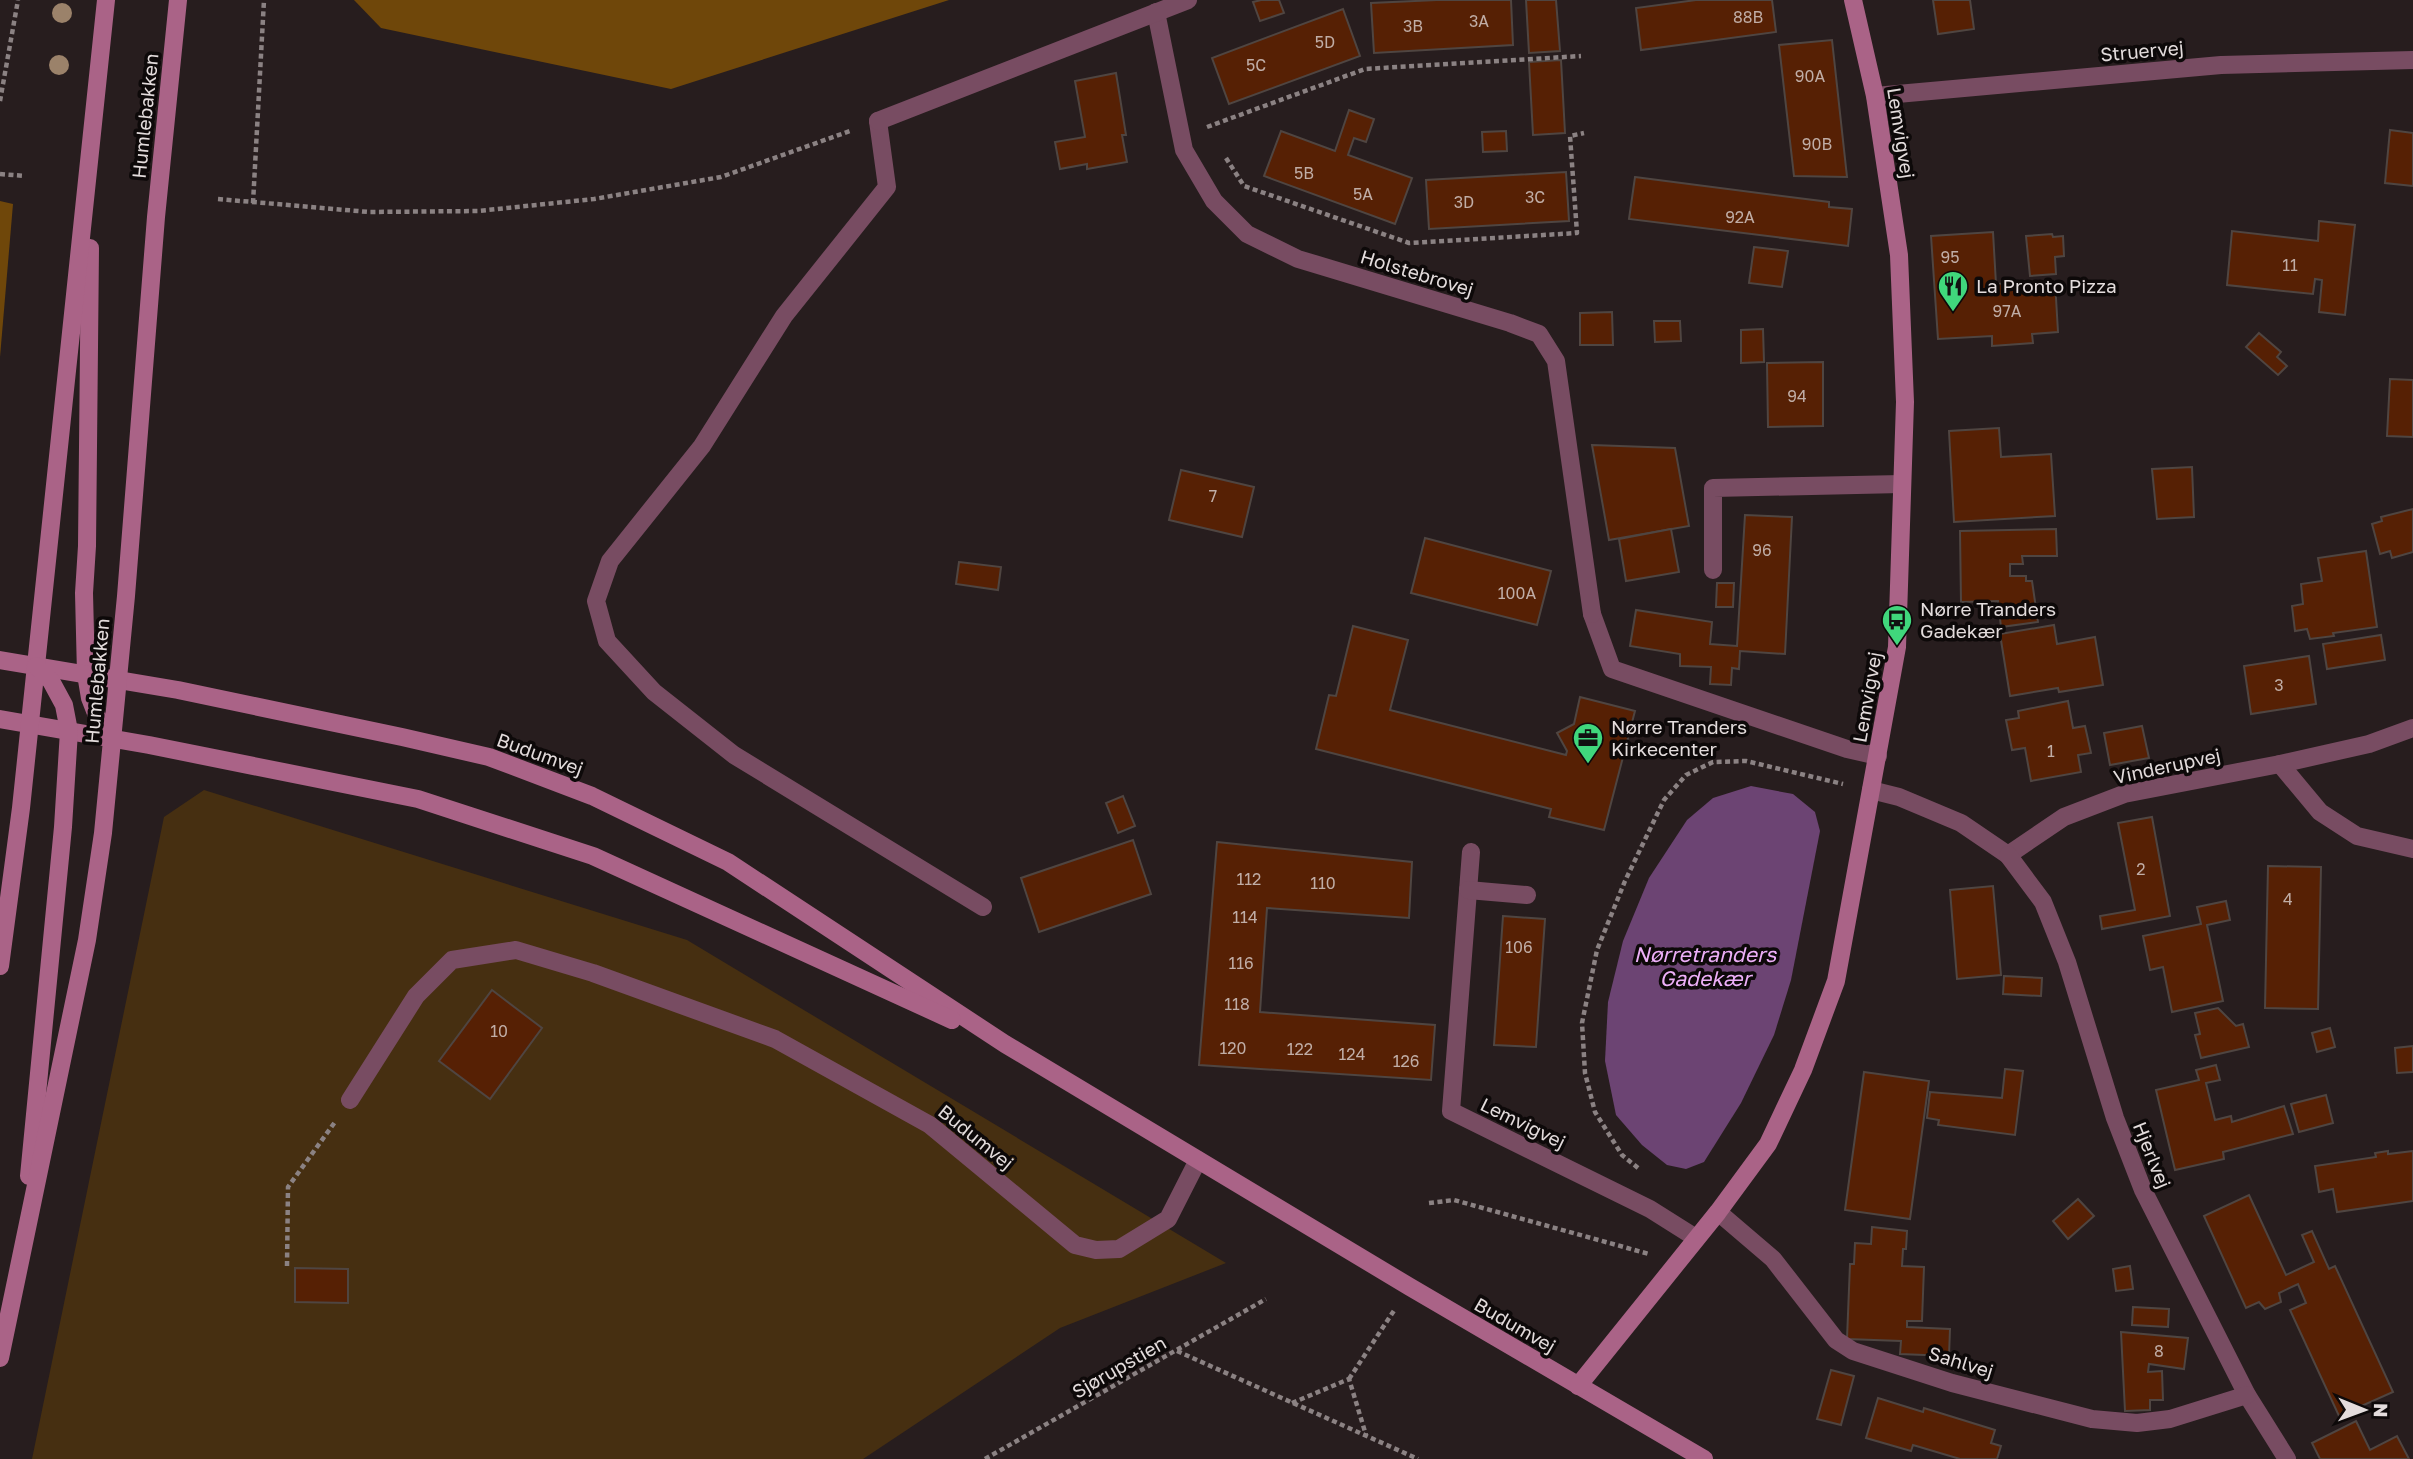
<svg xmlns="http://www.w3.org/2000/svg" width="2413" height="1459" font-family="'Golos Text',sans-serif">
<rect width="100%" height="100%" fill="#271d1e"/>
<polygon fill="#462f11" points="204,790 687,940 1226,1263 1060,1328 863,1459 32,1459 164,817"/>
<g fill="#6f470a">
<polygon points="354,0 949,0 671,89 381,28"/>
<polygon points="0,201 13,204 0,357"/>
</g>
<polygon fill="#6c4473" points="1751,786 1793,794 1815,812 1820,831 1791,980 1774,1035 1741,1103 1704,1162 1686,1169 1667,1165 1642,1145 1616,1115 1605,1061 1608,1002 1623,941 1649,878 1687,820 1713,798"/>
<g fill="#562004" stroke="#4f4541" stroke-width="2">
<polygon points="1261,0 1279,0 1284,13 1260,21 1253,2"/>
<polygon points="1437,0 1511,0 1513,45 1374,53 1371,3"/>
<polygon points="1526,0 1556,0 1560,51 1529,53"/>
<polygon points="1696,0 1772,0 1776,32 1641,50 1636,8"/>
<polygon points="1933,0 1970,0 1974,29 1938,34"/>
<polygon points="1343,9 1360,56 1229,104 1212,58"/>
<polygon points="1832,40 1847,177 1794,176 1779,45"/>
<polygon points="1561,60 1565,133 1533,135 1529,62"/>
<polygon points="1116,73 1126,135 1122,135 1127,162 1087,169 1087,164 1060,169 1055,142 1085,137 1075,81"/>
<polygon points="1349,110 1374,119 1366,142 1354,138 1348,155 1412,178 1395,224 1264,176 1281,131 1335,151"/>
<polygon points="2390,130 2413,133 2413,186 2385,183"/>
<polygon points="1506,131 1507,151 1483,152 1482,132"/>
<polygon points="1566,172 1569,221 1429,229 1426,180"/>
<polygon points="1635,177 1829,202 1829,207 1852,209 1848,246 1629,219"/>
<polygon points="2319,221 2355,225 2345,315 2319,312 2322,280 2315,279 2313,294 2227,285 2232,231 2318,241"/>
<polygon points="1993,232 1996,284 2055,281 2058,332 2032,334 2033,343 1992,346 1992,336 1938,339 1931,236"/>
<polygon points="2052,234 2053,237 2063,236 2064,256 2055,257 2056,274 2030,276 2026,236"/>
<polygon points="1754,247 1788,251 1782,287 1749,283"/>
<polygon points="1612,312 1613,345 1580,345 1580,313"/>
<polygon points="1654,321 1680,321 1681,341 1655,342"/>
<polygon points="1763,329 1764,362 1741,363 1741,330"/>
<polygon points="2259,333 2281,352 2277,357 2287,366 2278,375 2246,347"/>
<polygon points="1823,362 1823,426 1768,427 1767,363"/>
<polygon points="2390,379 2413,380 2413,437 2387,436"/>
<polygon points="1999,428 2001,457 2051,454 2055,516 1954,522 1949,431"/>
<polygon points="1592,445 1675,448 1689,526 1609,540"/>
<polygon points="2192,467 2194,517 2157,519 2152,469"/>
<polygon points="1181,470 1254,487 1242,537 1169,520"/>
<polygon points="2413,509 2413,552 2392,558 2390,551 2380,554 2372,524 2382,521 2381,517"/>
<polygon points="1745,515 1792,517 1785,654 1740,651 1739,669 1732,668 1731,685 1710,684 1711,667 1680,666 1680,654 1630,646 1636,610 1712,622 1710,644 1737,646"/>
<polygon points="1671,529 1679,572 1626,581 1619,539"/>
<polygon points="2056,529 2057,556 2022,556 2023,564 2010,564 2010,576 2026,576 2026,581 2032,581 2038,622 2001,627 1998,601 1961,602 1960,531"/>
<polygon points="1425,538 1551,571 1537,625 1411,593"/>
<polygon points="2366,551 2377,627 2333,633 2334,636 2310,639 2307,629 2295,631 2292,606 2303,604 2301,584 2322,581 2318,558"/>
<polygon points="959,562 1001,567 998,590 956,584"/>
<polygon points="1717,583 1734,583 1733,607 1716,607"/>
<polygon points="2054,625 2057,644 2095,637 2103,685 2059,692 2058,688 2010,696 2000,634"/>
<polygon points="1353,626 1408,640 1390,710 1566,755 1567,751 1557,733 1574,724 1580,697 1635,711 1604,830 1549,817 1551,809 1316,749 1329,695 1336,696"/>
<polygon points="2381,635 2385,660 2327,669 2323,644"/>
<polygon points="2309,656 2316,704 2251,714 2244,666"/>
<polygon points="2068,701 2073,728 2085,726 2091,753 2078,755 2081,772 2031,781 2025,748 2012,750 2006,720 2019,718 2018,711"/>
<polygon points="2142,726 2149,758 2110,765 2104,733"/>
<polygon points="1123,796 1135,826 1118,833 1106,803"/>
<polygon points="2152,817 2170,916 2102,929 2100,916 2135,910 2118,823"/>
<polygon points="1133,840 1151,894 1039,932 1021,878"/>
<polygon points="1217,842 1412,862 1409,918 1267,908 1260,1012 1435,1025 1431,1080 1199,1065"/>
<polygon points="2268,866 2321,867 2318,1009 2265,1008"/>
<polygon points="1993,886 2001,975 1957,979 1950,890"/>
<polygon points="2226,901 2230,920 2207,925 2223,1001 2172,1012 2163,967 2150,970 2143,936 2201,924 2197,907"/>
<polygon points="1503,916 1545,919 1536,1047 1494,1045"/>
<polygon points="2004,976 2042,978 2041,996 2003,994"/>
<polygon points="492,990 542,1028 490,1099 439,1061"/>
<polygon points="2218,1008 2236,1026 2243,1024 2249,1047 2201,1058 2195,1035 2200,1034 2195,1013"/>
<polygon points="2330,1028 2335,1047 2317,1052 2312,1033"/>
<polygon points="2413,1046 2413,1072 2397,1073 2395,1048"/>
<polygon points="2216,1065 2220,1080 2206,1083 2215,1120 2231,1116 2232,1122 2284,1106 2293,1134 2223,1152 2224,1159 2175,1170 2156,1090 2199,1080 2196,1070"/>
<polygon points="2005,1069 2023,1071 2015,1135 1938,1125 1939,1120 1927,1118 1930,1092 2002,1098"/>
<polygon points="1864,1072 1929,1081 1910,1219 1845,1210"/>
<polygon points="2326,1095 2333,1123 2299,1132 2291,1104"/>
<polygon points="2388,1151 2388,1154 2413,1151 2413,1201 2337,1212 2333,1189 2319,1192 2315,1166 2376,1157 2375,1153"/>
<polygon points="2249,1195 2286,1275 2314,1262 2302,1235 2312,1231 2329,1269 2335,1266 2393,1392 2339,1416 2290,1310 2306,1303 2298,1284 2279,1293 2281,1302 2265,1309 2259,1302 2246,1308 2204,1216"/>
<polygon points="2078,1199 2094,1216 2068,1239 2053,1221"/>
<polygon points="1872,1227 1907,1231 1906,1249 1903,1249 1902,1266 1924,1267 1922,1321 1907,1321 1907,1327 1950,1329 1949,1356 1900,1354 1901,1341 1847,1339 1850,1264 1854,1264 1855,1243 1871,1244"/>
<polygon points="2130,1266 2133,1289 2116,1291 2113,1269"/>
<polygon points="295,1268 348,1269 348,1303 295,1302"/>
<polygon points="2133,1307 2169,1309 2168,1327 2132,1325"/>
<polygon points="2121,1332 2188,1338 2184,1369 2149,1364 2148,1372 2162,1371 2163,1400 2150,1400 2150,1410 2125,1411"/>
<polygon points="1831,1370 1854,1376 1841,1425 1817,1419"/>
<polygon points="1878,1398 1923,1412 1924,1408 1995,1430 1991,1443 2001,1446 1997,1459 1960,1459 1913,1445 1911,1451 1866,1438"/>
<polygon points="2356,1421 2370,1450 2397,1436 2409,1459 2320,1459 2312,1443"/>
</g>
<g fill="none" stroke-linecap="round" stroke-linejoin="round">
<g stroke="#8b8283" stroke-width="4.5" stroke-dasharray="5 3.5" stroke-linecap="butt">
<polyline points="0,101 18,0"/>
<polyline points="1207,127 1365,69 1581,56"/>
<polyline points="1226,158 1244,186 1409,243 1577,233 1570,136 1584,133"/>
<polyline points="0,174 25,176"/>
<polyline points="218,199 369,212 478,211 594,199 721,177 850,131"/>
<polyline points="253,203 264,0"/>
<polyline points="1638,1168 1622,1155 1595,1112 1585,1073 1582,1023 1597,950 1625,881 1664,800 1686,775 1713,762 1746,761 1843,784"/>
<polyline points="1429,1203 1454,1200 1649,1254"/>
<polyline points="287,1266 288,1187 335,1122"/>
<polyline points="1177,1351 1418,1459"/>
<polyline points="1349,1379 1395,1309"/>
<polyline points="1292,1403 1349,1379 1366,1435"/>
<polyline points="985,1459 1266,1299"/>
</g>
<g stroke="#784c62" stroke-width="18">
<polyline points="878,121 887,187 784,316 702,446 610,561 596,601 607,641 654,692 734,755 983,907"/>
<polyline points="1713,570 1713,488 1902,484"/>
<polyline points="1592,614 1612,669 1847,749 1878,756"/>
<polyline points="350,1100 416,996 452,960 516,950 593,973 775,1039 930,1125 1075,1245 1096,1250 1119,1249 1168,1219 1198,1160"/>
</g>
<g stroke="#784c62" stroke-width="18">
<polyline points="1156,12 1184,150 1214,201 1247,234 1298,259 1510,323 1539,334 1556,361 1592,614"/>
<polyline points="1875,96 2221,65 2413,60"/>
<polyline points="878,121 1188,0"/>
<polyline points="2280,764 2320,812 2357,836 2413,849"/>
<polyline points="1871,790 1899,797 1961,823 2008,855 2064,817 2124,794 2280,764 2369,744 2413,728"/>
<polyline points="1471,852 1451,1111 1650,1209 1696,1238"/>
<polyline points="2008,855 2043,902 2067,962 2115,1118 2143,1190 2247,1395 2287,1459"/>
<polyline points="1468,890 1527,895"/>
<polyline points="1718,1212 1773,1259 1836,1340 1853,1351 1952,1383 2092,1419 2137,1423 2170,1419 2247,1395"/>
</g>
<g stroke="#aa6387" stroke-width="18">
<polyline points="90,248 87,546 84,593 86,674 90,698 99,721 112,738"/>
<polyline points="0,660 178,690 402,737 489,757 592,796 728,862 1005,1044 1410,1287 1704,1459"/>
<polyline points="0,719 149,745 418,799 593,856 952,1020"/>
<polyline points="0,966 21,808 106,0"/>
<polyline points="29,1176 63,827 69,731 64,705 51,681 36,666"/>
<polyline points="0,1358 87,940 103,833 126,596 156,217 178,0"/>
<polyline points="1578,1386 1718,1212 1768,1144 1803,1070 1836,981 1897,647 1905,402 1899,255 1875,96 1853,0"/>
</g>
</g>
<g fill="#9b826a">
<circle cx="62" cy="13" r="10"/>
<circle cx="59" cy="65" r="10"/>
</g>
<defs>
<g id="restaurant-pin" transform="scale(1.575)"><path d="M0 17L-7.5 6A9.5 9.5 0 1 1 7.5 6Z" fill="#40d77c" stroke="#0d0909"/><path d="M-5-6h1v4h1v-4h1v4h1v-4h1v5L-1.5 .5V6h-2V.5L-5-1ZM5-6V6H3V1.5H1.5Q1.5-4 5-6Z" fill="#111"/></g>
<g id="bus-pin" transform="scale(1.575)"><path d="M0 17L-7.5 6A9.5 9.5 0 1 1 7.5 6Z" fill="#40d77c" stroke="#0d0909"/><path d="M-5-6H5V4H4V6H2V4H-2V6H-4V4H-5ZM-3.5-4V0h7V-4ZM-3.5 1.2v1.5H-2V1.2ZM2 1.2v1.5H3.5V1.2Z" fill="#111"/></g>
<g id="office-pin" transform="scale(1.575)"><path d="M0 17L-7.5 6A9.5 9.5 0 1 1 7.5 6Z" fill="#40d77c" stroke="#0d0909"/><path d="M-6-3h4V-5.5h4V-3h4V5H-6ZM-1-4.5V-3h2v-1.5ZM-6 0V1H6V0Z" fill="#111"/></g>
</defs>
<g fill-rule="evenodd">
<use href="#restaurant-pin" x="1953" y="286"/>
<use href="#bus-pin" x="1897" y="620"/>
<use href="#office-pin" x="1588" y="738"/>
</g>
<g text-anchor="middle" stroke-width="7" stroke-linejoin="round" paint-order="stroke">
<g font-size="16" fill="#c0ada6">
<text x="1748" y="23">88B</text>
<text x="1479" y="27">3A</text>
<text x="1413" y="32">3B</text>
<text x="1325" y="48">5D</text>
<text x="1256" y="71">5C</text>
<text x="1810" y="82">90A</text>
<text x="1817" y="150">90B</text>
<text x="1304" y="179">5B</text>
<text x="1363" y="200">5A</text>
<text x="1535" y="203">3C</text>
<text x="1464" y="208">3D</text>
<text x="1740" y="223">92A</text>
<text x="1950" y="263">95</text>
<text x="2290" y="271">11</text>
<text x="2007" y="317">97A</text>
<text x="1797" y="402">94</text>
<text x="1213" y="502">7</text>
<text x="1762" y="556">96</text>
<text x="1517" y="599">100A</text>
<text x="2279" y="691">3</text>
<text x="2051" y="757">1</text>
<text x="2141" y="875">2</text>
<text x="1249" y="885">112</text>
<text x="1323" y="889">110</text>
<text x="2288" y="905">4</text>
<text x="1245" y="923">114</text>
<text x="1519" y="953">106</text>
<text x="1241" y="969">116</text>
<text x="1237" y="1010">118</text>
<text x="499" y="1037">10</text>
<text x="1233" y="1054">120</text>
<text x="1300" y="1055">122</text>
<text x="1352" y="1060">124</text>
<text x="1406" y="1067">126</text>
<text x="2159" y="1357">8</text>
</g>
<g font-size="19" fill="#e3dcdc" stroke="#0d0909">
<text transform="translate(2142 51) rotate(-5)" y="7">Struervej</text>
<text transform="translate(145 116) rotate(-84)" y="7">Humlebakken</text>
<text transform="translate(1901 133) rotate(81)" y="7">Lemvigvej</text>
<text transform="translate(1417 273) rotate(17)" y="7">Holstebrovej</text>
<text transform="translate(97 681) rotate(-85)" y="7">Humlebakken</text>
<text transform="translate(1867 697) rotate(-80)" y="7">Lemvigvej</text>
<text transform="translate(540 754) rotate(20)" y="7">Budumvej</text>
<text transform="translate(2167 766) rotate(-12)" y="7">Vinderupvej</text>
<text transform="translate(1523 1123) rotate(26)" y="7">Lemvigvej</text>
<text transform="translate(976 1137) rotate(39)" y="7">Budumvej</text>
<text transform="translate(2152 1155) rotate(68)" y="7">Hjerlvej</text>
<text transform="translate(1515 1325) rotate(30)" y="7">Budumvej</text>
<text transform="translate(1961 1362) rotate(17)" y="7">Sahlvej</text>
<text transform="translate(1119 1367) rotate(-30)" y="7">Sjørupstien</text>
</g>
<g font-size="19" fill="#e3dcdc" stroke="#0d0909" text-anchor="start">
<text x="1976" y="293">La Pronto Pizza</text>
<text x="1920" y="616">Nørre Tranders<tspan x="1920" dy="22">Gadekær</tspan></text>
<text x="1611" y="734">Nørre Tranders<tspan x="1611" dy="22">Kirkecenter</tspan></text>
</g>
<g font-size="21" font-style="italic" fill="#edaff8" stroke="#0d0909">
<text x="1705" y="962">Nørretranders<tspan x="1705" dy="24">Gadekær</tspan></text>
</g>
</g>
<g transform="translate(2364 1410) rotate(91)" stroke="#0d0909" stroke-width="5" paint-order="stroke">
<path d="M0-5L12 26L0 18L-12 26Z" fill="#e3dcdc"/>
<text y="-10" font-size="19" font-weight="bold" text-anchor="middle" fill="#e3dcdc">N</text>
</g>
</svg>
